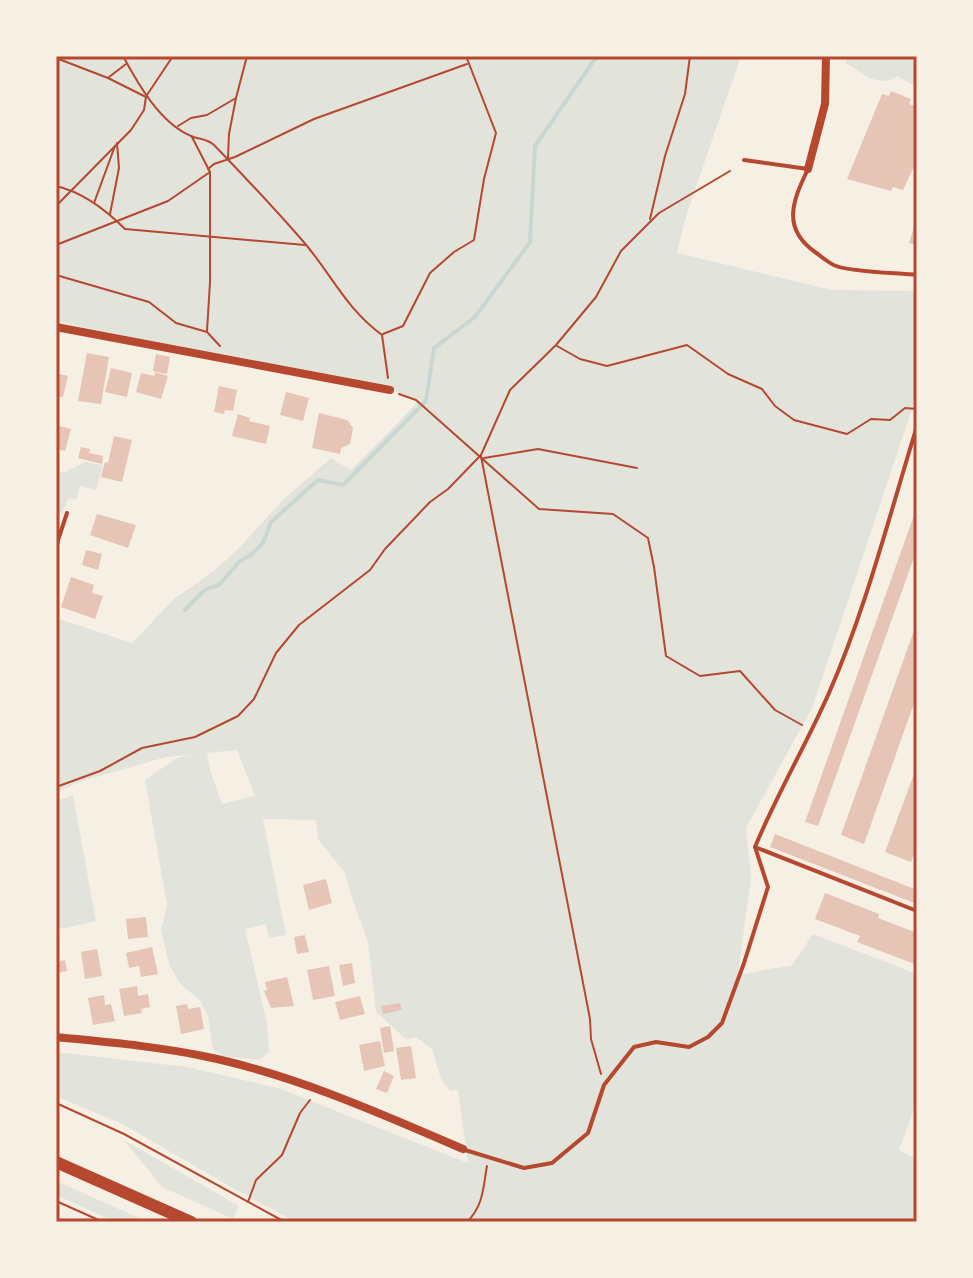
<svg xmlns="http://www.w3.org/2000/svg" width="973" height="1278" font-family="'Golos Text',sans-serif">
<rect width="100%" height="100%" fill="#f6efe4"/>
<g fill="#e2e4dc" fill-rule="evenodd">
<path d="M56 56H741L686 216 677 253 832 290 917 291V394L812 708 746 828 751 877 738 975 792 965 813 934 917 974V1101L899 1150 917 1160V1222H297L252 1199 124 1125 56 1096V1052L187 1067 278 1088 468 1163 458 1090 450 1091 441 1079 432 1049 416 1037 406 1039 376 1012 368 942 352 898 345 873 318 839 316 820 263 819 286 935 269 938 266 924 245 929 267 1023 269 1052 260 1060 223 1056 213 1049 208 1017 200 1000 181 985 169 964 161 930 167 905 145 780 177 758 190 755 166 757 79 782 56 793V618L132 643 174 599 214 571 238 549 283 500 331 458 351 470 415 405 417 399C350 373 277 366 207 353 156 344 106 332 56 321ZM237 750 255 796 222 804 211 773 207 753Z"/>
<path d="M847 56H917V87L897 76C879 89 862 73 846 63Z"/>
<polygon points="85,462 103,465 96,490 80,486 76,500 69,498 62,513 56,511 56,473 65,472"/>
<polygon points="73,795 96,921 60,929 56,914 56,801"/>
<polygon points="124,1140 239,1206 233,1219 162,1187"/>
<polygon points="56,1181 148,1222 115,1222 56,1195"/>
</g>
<g fill="none" stroke-linecap="round" stroke-linejoin="round">
<polyline stroke="#c9d6d2" stroke-width="4" points="185,610 206,589 219,585 239,562 252,554 263,543 271,522 318,480 343,485 426,401 434,348 475,317 530,242 535,146 597,56"/>
</g>
<g fill="#e6c5b7">
<polygon points="891,91 911,99 909,104 917,107 917,160 903,190 893,187 891,191 847,179 882,94 889,96"/>
<polygon points="916,220 917,220 917,245 909,243"/>
<polygon points="87,353 109,357 101,404 78,401"/>
<polygon points="156,354 170,357 167,374 153,371"/>
<polygon points="111,368 132,373 127,397 105,392"/>
<polygon points="155,372 168,376 161,399 136,392 141,373 154,376"/>
<polygon points="56,373 68,376 63,397 56,396"/>
<polygon points="219,386 237,390 233,411 225,410 224,414 214,412"/>
<polygon points="286,392 309,398 303,421 280,415"/>
<polygon points="319,413 347,420 353,428 350,444 341,448 340,454 312,448"/>
<polygon points="238,414 250,418 249,421 270,426 266,444 232,436"/>
<polygon points="56,425 71,429 65,451 56,449"/>
<polygon points="114,436 132,440 122,482 101,477 105,462 108,463"/>
<polygon points="81,447 90,449 89,453 103,456 102,464 78,458"/>
<polygon points="97,514 136,525 128,548 90,535"/>
<polygon points="914,515 917,516 917,549 818,826 805,822"/>
<polygon points="86,550 102,554 98,570 82,565"/>
<polygon points="71,577 94,585 92,593 103,596 95,619 61,607"/>
<polygon points="917,622 917,695 864,844 841,835"/>
<polygon points="917,766 917,845 911,862 885,852"/>
<polygon points="775,834 917,890 917,904 770,847"/>
<polygon points="326,879 332,903 309,910 303,885"/>
<polygon points="825,893 879,914 878,918 917,933 917,965 857,942 860,936 815,919"/>
<polygon points="146,917 148,937 128,939 126,919"/>
<polygon points="305,935 309,952 297,954 294,937"/>
<polygon points="152,947 158,974 141,977 139,966 129,968 126,953"/>
<polygon points="97,949 102,976 85,979 81,952"/>
<polygon points="65,960 67,971 58,973 56,962"/>
<polygon points="352,963 355,983 343,986 339,965"/>
<polygon points="329,966 335,996 313,1000 307,970"/>
<polygon points="287,977 294,1006 271,1008 264,991 267,990 265,982"/>
<polygon points="137,986 138,996 148,994 150,1007 141,1009 142,1013 124,1016 119,989"/>
<polygon points="104,995 105,1005 111,1004 115,1021 93,1025 88,998"/>
<polygon points="360,996 365,1014 340,1020 335,1002"/>
<polygon points="400,1003 402,1010 383,1014 381,1006"/>
<polygon points="187,1004 188,1009 200,1007 204,1029 181,1034 176,1006"/>
<polygon points="390,1026 394,1051 384,1053 380,1028"/>
<polygon points="380,1041 385,1066 364,1071 359,1045"/>
<polygon points="411,1046 416,1078 401,1080 396,1048"/>
<polygon points="384,1071 394,1076 387,1093 376,1089"/>
</g>
<g fill="none" stroke-linecap="round" stroke-linejoin="round">
<g stroke="#b5482f" stroke-width="2">
<path d="M123 56C138 84 160 123 191 136 200 140 206 138 214 145 244 176 274 208 302 240 331 273 345 308 382 335L388 378"/>
<polyline points="56,58 108,78 146,97 144,110 131,130 56,206"/>
<polyline points="109,77 126,64"/>
<polyline points="147,95 173,56"/>
<polyline points="178,126 191,118 207,115 236,98 247,56"/>
<polyline points="192,137 210,172 210,282 207,331"/>
<polyline points="228,158 229,134 236,98"/>
<polyline points="208,169 214,164 235,157 314,119 467,64"/>
<path d="M56 186C82 192 106 210 125 229L305 245"/>
<polyline points="94,203 115,146"/>
<polyline points="110,214 119,168 117,143"/>
<polyline points="650,219 665,156 685,94 690,56"/>
<polyline points="56,245 168,201 210,172"/>
<polyline points="56,275 149,302 176,323 207,332 220,346"/>
<polyline points="383,334 403,326 430,273 454,252 474,240 484,179 496,133 466,56"/>
<polyline points="557,346 580,359 607,366 687,345 728,374 762,389 775,406 794,420 847,434 871,419 890,420 905,408 917,409"/>
<polyline points="399,394 416,400 539,509 613,514 648,538 654,567 666,656 700,676 740,671 775,710 802,725"/>
<polyline points="481,456 590,1019 591,1039 601,1074"/>
<polyline points="484,458 538,449 637,468"/>
<polyline points="56,787 100,771 142,748 195,737 238,716 254,699 276,653 299,625 370,570 385,549 430,502 448,489 481,455 510,390 556,345 596,297 621,251 659,213 730,171"/>
<polyline points="56,1103 124,1134 285,1222"/>
<polyline points="56,1201 103,1222"/>
<polyline points="248,1202 256,1180 282,1155 300,1113 310,1100"/>
<path d="M467 1222C484 1205 483 1187 487 1166"/>
</g>
<g stroke="#b5482f" stroke-width="4">
<path d="M744 160 808 169C793 200 781 228 815 252 821 256 828 263 836 266 850 272 899 273 917 275"/>
<polyline points="58,540 67,513"/>
<polyline points="56,550 58,540"/>
<polyline points="755,847 917,911"/>
<path d="M465 1150 524 1168 552 1163 588 1133 604 1085 634 1047 656 1042 689 1047 708 1037 722 1023 744 963 768 887 755 847C777 794 806 745 829 693 866 609 890 513 917 426"/>
</g>
<g stroke="#b5482f" stroke-width="8">
<polyline points="808,169 825,104 826,56"/>
<polyline points="56,327 390,390"/>
<path d="M56 1037C105 1042 154 1046 203 1056 292 1074 380 1113 463 1149"/>
</g>
<polyline stroke="#b5482f" stroke-width="12" points="56,1162 191,1222"/>
</g>
<rect width="973" height="1278" fill="none" stroke="#f6efe4" stroke-width="116"/>
<rect x="58" y="58" width="857" height="1162" fill="none" stroke="#b5482f" stroke-width="3"/>
</svg>
